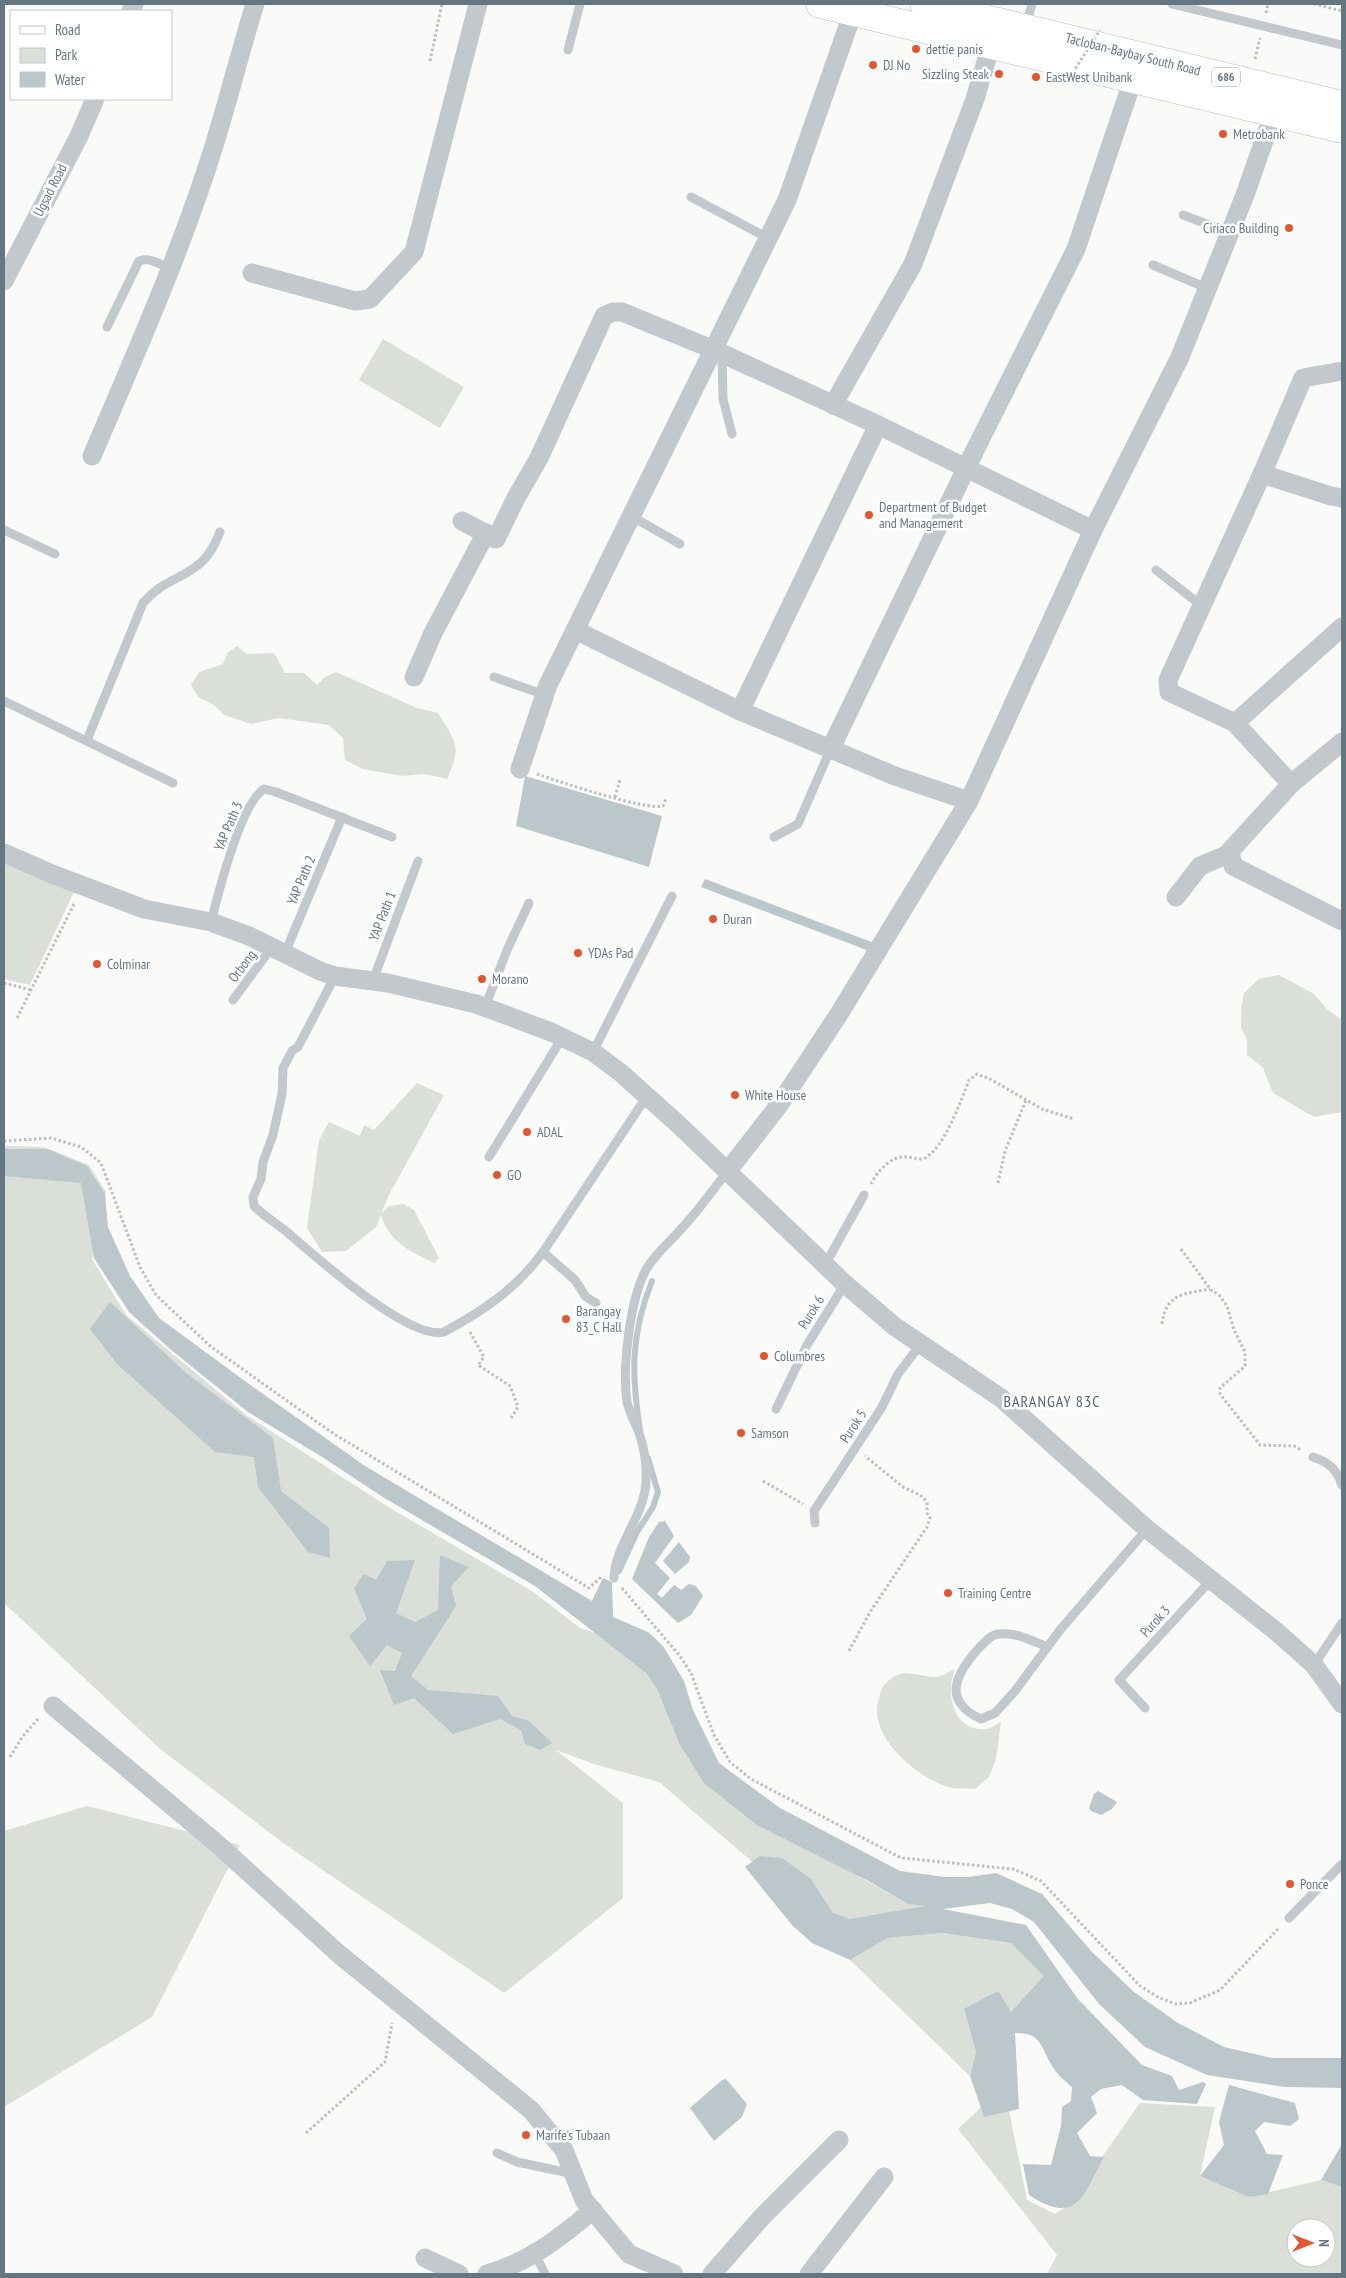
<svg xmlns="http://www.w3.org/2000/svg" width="1346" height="2278" font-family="'PT Sans Narrow',sans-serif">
<rect width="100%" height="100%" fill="#fafaf8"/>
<g fill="#dadfd7" fill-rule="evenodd">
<polygon points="383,339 464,387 440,428 359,380"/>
<path d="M237 646 247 654 274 653 285 673H304L317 685 325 677 336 672 417 708 438 713C456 743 462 745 447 779L425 774 402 776 363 769 345 760 343 738 329 725 279 718 251 724 224 715 214 705 198 697 191 685 199 672 223 664 228 652Z"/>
<polygon points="4,861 75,890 30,985 4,979"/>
<polygon points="1279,975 1314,994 1327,1009 1342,1020 1342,1112 1314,1117 1273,1093 1263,1068 1247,1055 1247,1039 1241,1028 1241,1009 1244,993 1259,979"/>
<path d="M417 1083 444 1095 389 1195 381 1214 389 1206 403 1204 414 1210 439 1258 434 1263C410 1251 389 1242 381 1215L376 1227 346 1251 322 1252 307 1228 319 1140 329 1122 360 1136 364 1125 374 1130Z"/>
<polygon points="4,1146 44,1147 89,1165 106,1192 92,1259 126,1315 246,1415 390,1508 532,1591 580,1628 610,1638 646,1673 657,1689 679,1743 852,1873 908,1904 928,1906 887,1938 942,1933 1011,1943 1045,1976 1011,2012 964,2009 976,2052 970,2076 850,1960 860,1954 659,1782 597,1765 556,1750 623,1803 623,1898 504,1993 283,1843 159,1748 4,1603"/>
<path d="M955 1669C945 1693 953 1733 987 1729 991 1728 997 1724 1001 1722L996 1759 989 1777 975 1789C967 1788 959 1789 952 1788 919 1780 869 1738 878 1702 880 1696 881 1688 885 1684 903 1666 912 1676 934 1677 941 1677 949 1672 955 1669Z"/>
<polygon points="87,1806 240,1845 152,2017 4,2107 4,1831"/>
<path d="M1004 2086 1027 2200 1055 2214 1068 2205 1140 2103 1215 2107 1200 2176 1248 2197 1321 2180 1342 2187V2274H1047L1057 2255 958 2129ZM1296 2228H1326V2258H1296Z"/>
</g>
<g fill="#bbc7cb">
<polygon points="525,776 662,816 649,867 516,826"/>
<polygon points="705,879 882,946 877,954 701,887"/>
<path d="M4 1149H47L87 1166 105 1194 108 1227 130 1276 159 1318 249 1384 365 1466 592 1601 603 1578 612 1582 613 1617 648 1632 663 1646 684 1681 693 1710 719 1763 780 1808 900 1871 945 1877H969L996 1873 1042 1894 1091 1951 1134 1992 1178 2023 1224 2047 1272 2058H1342V2088L1285 2087 1207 2075 1145 2047 1099 2004 1034 1922 1012 1909 990 1903 943 1909 1026 1925 1077 1998 1142 2065 1172 2076 1179 2090 1203 2082 1206 2084 1197 2104 1143 2100 1122 2085 1101 2089 1091 2097 1097 2113 1077 2133 1090 2156 1104 2157C1083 2195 1078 2227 1029 2195L1023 2164 1051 2165 1061 2126 1062 2107 1071 2101 1072 2087C1064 2080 1056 2074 1051 2064 1040 2045 1041 2033 1015 2033L1019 2109 984 2117 970 2076 976 2052 964 2009 998 1991 1011 2012 1044 1976 1011 1943 942 1933 887 1938 850 1960 812 1943 792 1925 745 1867 760 1856 782 1858 811 1879 833 1913 850 1919 925 1906 908 1904 870 1882 757 1825 704 1783 679 1743 657 1689 646 1673 535 1586 386 1499 319 1455 248 1412 170 1349 129 1312 94 1258 81 1183 4 1176Z"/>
<polygon points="110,1302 186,1373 273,1438 281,1491 329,1528 330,1558 308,1552 258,1487 254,1457 215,1452 117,1364 90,1329"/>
<polygon points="665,1521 674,1536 655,1563 670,1578 657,1594 662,1598 674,1585 681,1590 689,1584 696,1586 703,1596 691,1615 678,1623 632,1579 649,1537 659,1522"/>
<polygon points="679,1542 690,1557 689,1562 675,1574 663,1561"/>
<polygon points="440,1555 469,1567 451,1586 456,1606 411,1676 428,1690 498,1696 512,1716 529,1721 552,1743 540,1750 525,1744 521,1730 500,1719 453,1734 414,1698 394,1705 380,1670 395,1671 402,1653 387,1645 370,1666 349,1636 367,1619 354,1588 364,1574 376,1580 387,1561 415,1560 396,1613 415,1622 438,1610"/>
<polygon points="1098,1791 1117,1802 1112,1809 1101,1815 1091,1811 1089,1808 1094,1794"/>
<polygon points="726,2079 747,2104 742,2117 714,2141 690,2108 722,2080"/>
<polygon points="1229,2085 1295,2103 1299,2119 1290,2126 1264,2122 1255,2131 1267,2154 1283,2155 1268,2194 1248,2197 1200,2176 1224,2145 1219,2122"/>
<polygon points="1342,2144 1342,2187 1321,2180"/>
</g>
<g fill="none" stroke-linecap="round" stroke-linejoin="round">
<g stroke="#bbc7cb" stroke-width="6">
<path d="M640 1429C631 1373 631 1334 652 1281"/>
<polyline points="619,1571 637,1532 653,1507 658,1492 648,1458"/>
</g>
<g stroke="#b5babe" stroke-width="29">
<g id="primary">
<polyline points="820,4 1342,129"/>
<polyline points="924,4 1342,105"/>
</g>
</g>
<g stroke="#bbbfc2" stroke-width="3" stroke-dasharray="2.5 2.5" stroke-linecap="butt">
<polyline points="1314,4 1342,11"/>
<polyline points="1266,13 1268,4"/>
<polyline points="1255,59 1260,38"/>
<polyline points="430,61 442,4"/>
<path d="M537 774C557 781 647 811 663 806L666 799"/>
<polyline points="615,797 620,780"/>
<polyline points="4,983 31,990"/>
<polyline points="17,1018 75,902"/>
<polyline points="4,1141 51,1138 81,1147 101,1163 140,1267 156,1295 210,1346 334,1434 589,1588 601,1577"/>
<polyline points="998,1183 1005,1151 1026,1100"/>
<path d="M871 1184C877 1172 891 1155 906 1157 913 1157 919 1161 925 1158 945 1147 961 1100 969 1080L977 1074 990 1079 1042 1109 1074 1119"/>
<polyline points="1181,1249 1211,1290 1219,1295 1227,1306 1234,1330 1245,1352 1245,1366 1220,1388 1220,1394 1260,1445 1294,1446 1301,1450"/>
<path d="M1162 1324C1166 1293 1184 1294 1210 1289"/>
<polyline points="470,1332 484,1357 478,1365 510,1386 518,1407 511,1418"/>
<polyline points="763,1481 803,1504"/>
<polyline points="622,1588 680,1656 691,1673 714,1735 730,1762 751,1779 901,1858 1013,1869 1041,1881 1140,1986 1158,1997 1175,2004 1190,2003 1220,1990 1279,1928"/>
<polyline points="849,1651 870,1612 927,1527 930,1518 927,1513 927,1502 920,1495 903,1487 865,1456"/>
<polyline points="10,1757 23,1736 39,1718"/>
<polyline points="306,2133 385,2062 392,2023"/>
</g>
<g stroke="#c3c8cc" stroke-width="9">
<polyline points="1172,4 1342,45"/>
<polyline points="1026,26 1032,4"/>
<polyline points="568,50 580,4"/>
<polyline points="691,197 768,238"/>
<polyline points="1183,215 1231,233"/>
<polyline points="1153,265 1209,289"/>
<path d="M107 327 139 261C151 257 159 264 170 269"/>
<polyline points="722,355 723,399 732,434"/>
<polyline points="631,516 680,544"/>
<polyline points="4,530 55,554"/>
<polyline points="1156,570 1202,606"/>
<polyline points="494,677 545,695"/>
<polyline points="4,701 173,783"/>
<path d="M87 740 143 603C163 580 178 581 198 565 209 557 215 544 220 532"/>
<polyline points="774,837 798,824 831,748"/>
<path d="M211 922C218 894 241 803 264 789L276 792 392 837"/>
<polyline points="285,953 342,817"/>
<path d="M335 976 298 1047 292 1051 283 1068 282 1094 273 1135 263 1162 261 1179 253 1197 254 1206C264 1216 276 1223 287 1232 315 1256 409 1341 444 1332 483 1311 517 1288 543 1252L647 1096"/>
<polyline points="373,980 418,861"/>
<polyline points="233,1000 272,947"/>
<polyline points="485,1007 507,950 529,903"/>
<polyline points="593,1052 672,896"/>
<polyline points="489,1157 562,1038"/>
<polyline points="543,1252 575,1280 586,1297 596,1303"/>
<polyline points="825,1265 864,1195"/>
<polyline points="776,1409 807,1345 845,1284"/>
<path d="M1313 1457C1328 1462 1337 1469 1342 1485"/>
<polyline points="815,1523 814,1511 882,1407 898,1374 920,1345"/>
<path d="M614 1578C615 1545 644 1517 646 1482 647 1464 644 1446 638 1430 634 1421 629 1411 627 1402 622 1368 630 1297 647 1268 656 1253 671 1241 682 1228 698 1211 712 1191 727 1172"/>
<path d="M1048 1647C1032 1641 1017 1632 999 1634 991 1634 984 1643 978 1649 955 1675 942 1701 981 1719L995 1713 1015 1691 1060 1630 1147 1529"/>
<polyline points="1314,1665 1342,1623"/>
<polyline points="1145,1708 1119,1680 1211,1580"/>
<polyline points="1289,1918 1342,1864"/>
<polyline points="497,2153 517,2162 574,2174"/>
<polyline points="535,2254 545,2274"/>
</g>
<g stroke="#c3c8cc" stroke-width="19">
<polyline points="131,11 134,4"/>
<polyline points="252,273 355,301 370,299 414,252 478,4"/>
<polyline points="4,281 79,136 95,99"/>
<polyline points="833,405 913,264 975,99 991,45"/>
<path d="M92 456C135 355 180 254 213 149 228 101 240 52 255 4"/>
<polyline points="1262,474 1331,496 1342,498"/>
<polyline points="462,521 496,539 516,498 539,458 604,316 613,312 622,312 712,349 878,425 1093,530 969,801 839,1014 779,1105 727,1172"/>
<polyline points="1093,530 1180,357 1245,195 1274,112"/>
<polyline points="575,630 740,711 895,776 969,801"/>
<polyline points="414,677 433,633 486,533"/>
<polyline points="740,711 878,425"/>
<polyline points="1235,723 1342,627"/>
<polyline points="1342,742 1291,784 1230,851 1233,866 1342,921"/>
<polyline points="831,748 975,450 1076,249 1133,79"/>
<polyline points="520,769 548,685 787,200 853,12"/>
<polyline points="1291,784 1235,723 1169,692 1168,680 1262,474 1303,378 1342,371"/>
<polyline points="4,853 52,874 144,909 211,922 249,936 320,971 335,976 388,983 476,1004 551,1032 593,1052 621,1073 679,1125 845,1284 894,1326 1001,1398 1147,1529 1278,1633 1314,1665 1342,1704"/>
<polyline points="1176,897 1200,866 1229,854"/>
<polyline points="53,1706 215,1842 340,1955 531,2110 564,2150 584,2200 629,2254 674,2274"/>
<polyline points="425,2258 459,2274"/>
<path d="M487 2274C528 2263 561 2237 593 2210"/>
<polyline points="712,2274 761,2218 839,2140"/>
<polyline points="809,2274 884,2177"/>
</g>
<use href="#primary" stroke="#fff" stroke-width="28"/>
<polyline stroke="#bbbfc2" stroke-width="3" stroke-dasharray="2.5 2.5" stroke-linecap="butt" points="1070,77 1100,30"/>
</g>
<g fill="#e4572e" stroke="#fff" stroke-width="2">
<circle cx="916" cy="49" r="5"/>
<circle cx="873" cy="65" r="5"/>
<circle cx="999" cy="74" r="5"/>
<circle cx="1036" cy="77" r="5"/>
<circle cx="1223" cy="134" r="5"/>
<circle cx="1289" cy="228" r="5"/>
<circle cx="869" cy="515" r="5"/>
<circle cx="713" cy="919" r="5"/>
<circle cx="578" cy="953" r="5"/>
<circle cx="97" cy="964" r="5"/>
<circle cx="482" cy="979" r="5"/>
<circle cx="735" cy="1095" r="5"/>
<circle cx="527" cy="1132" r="5"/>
<circle cx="497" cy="1175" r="5"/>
<circle cx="566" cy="1319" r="5"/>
<circle cx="764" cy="1356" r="5"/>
<circle cx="741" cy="1433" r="5"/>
<circle cx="948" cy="1593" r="5"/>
<circle cx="1290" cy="1884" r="5"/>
<circle cx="526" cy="2135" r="5"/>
</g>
<g text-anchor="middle" stroke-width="5" stroke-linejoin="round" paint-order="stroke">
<rect fill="#fff" stroke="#939fa8" stroke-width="1" x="1212" y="67.5" width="28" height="19" rx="4"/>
<g font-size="12" font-weight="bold" fill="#657683">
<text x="1226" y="81">686</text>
</g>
<g font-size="14" fill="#657683" stroke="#fff" text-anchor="start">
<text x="926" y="54">dettie panis</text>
<text x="883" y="70">DJ No</text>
<text x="989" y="79" text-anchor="end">Sizzling Steak</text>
<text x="1046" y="82">EastWest Unibank</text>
<text x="1233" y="139">Metrobank</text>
<text x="1279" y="233" text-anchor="end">Ciriaco Building</text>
<text x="879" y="512">Department of Budget<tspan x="879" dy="16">and Management</tspan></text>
<text x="723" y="924">Duran</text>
<text x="588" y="958">YDAs Pad</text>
<text x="107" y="969">Colminar</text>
<text x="492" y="984">Morano</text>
<text x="745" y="1100">White House</text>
<text x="537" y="1137">ADAL</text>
<text x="507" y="1180">GO</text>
<text x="576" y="1316">Barangay<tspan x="576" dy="16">83_C Hall</tspan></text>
<text x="774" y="1361">Columbres</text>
<text x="751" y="1438">Samson</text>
<text x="958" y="1598">Training Centre</text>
<text x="1300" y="1889">Ponce</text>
<text x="536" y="2140">Marife's Tubaan</text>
</g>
<g font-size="14" fill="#657683" stroke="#fff">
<text transform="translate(1133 54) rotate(14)" y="5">Tacloban-Baybay South Road</text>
<text transform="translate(50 190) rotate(-63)" y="5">Ugsad Road</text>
<text transform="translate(228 826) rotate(-67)" y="5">YAP Path 3</text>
<text transform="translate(301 880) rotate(-67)" y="5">YAP Path 2</text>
<text transform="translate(382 916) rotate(-69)" y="5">YAP Path 1</text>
<text transform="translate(242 966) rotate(-53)" y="5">Orbong</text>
<text transform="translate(811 1312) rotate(-58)" y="5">Purok 6</text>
<text transform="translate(853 1426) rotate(-57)" y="5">Purok 5</text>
<text transform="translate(1155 1621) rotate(-47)" y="5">Purok 3</text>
</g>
<g font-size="16" letter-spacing="1" fill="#57646e" stroke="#fff">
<text x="1052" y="1407">BARANGAY 83C</text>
</g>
</g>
<rect width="1346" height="2278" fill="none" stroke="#657683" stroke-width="10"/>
<rect x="10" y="10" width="162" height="90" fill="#ffffff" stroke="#c1c8cd"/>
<rect x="20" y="26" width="25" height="8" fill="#ffffff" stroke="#c1c8cd"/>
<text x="55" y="35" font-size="15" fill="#657683">Road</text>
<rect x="20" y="48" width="25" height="15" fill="#dadfd7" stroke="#c1c8cd"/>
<text x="55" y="60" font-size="15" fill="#657683">Park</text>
<rect x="20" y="72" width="25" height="15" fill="#bbc7cb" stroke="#c1c8cd"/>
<text x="55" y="85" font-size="15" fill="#657683">Water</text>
<g transform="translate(1311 2243) rotate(90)"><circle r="24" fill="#ffffff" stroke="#c1c8cd"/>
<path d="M0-4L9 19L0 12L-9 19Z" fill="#e4572e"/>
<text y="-8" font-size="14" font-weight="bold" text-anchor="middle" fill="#657683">N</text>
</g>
</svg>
